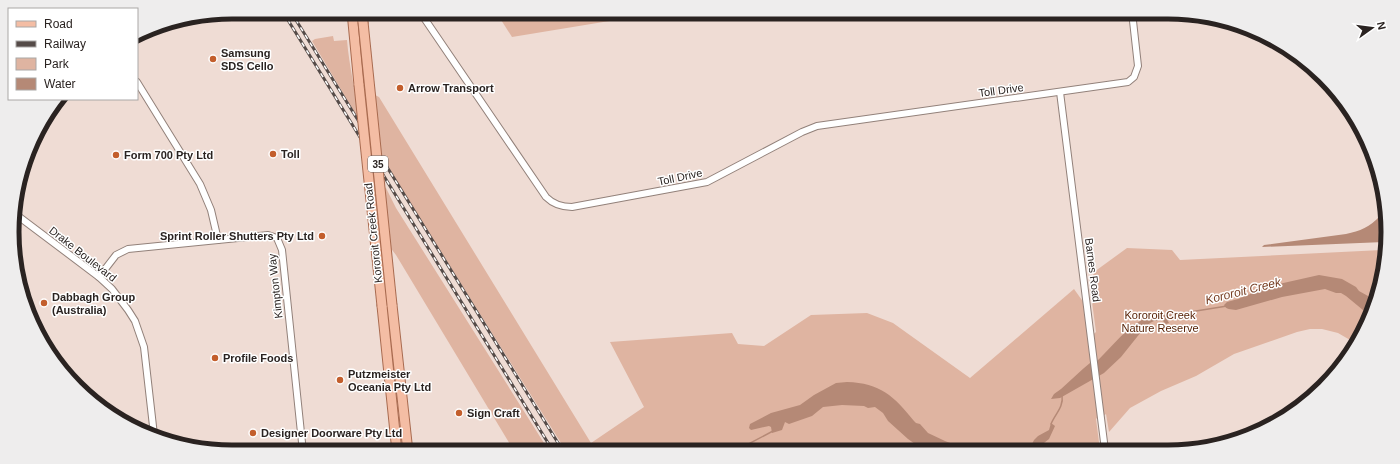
<svg xmlns="http://www.w3.org/2000/svg" width="1400" height="464" font-family="Helvetica,sans-serif">
<rect width="100%" height="100%" fill="#efdcd4"/>
<g fill="#dfb4a1">
<polygon points="496,12 664,12 512,37"/>
<path d="M333 36 334 41 347 40C349 66 356 92 358 118L312 41 315 39Z"/>
<polygon points="373,94 379,97 591,443 644,407 610,342 732,333 738,344 764,346 811,315 867,313 893,323 970,378 1074,289 1084,303 1089,338 1096,332 1090,287 1094,272 1127,248 1172,250 1180,260 1382,250 1383,251 1381,289 1357,344 1338,333 1322,329 1310,329 1297,332 1234,354 1196,376 1161,391 1130,408 1109,432 1106,414 1098,420 1097,418 1096,419 1100,450 566,451 379,153"/>
<polygon points="383,187 386,188 396,208 549,451 514,451 396,255 389,246"/>
</g>
<g fill="#b58976">
<path d="M1380 216 1383 218 1385 223 1384 242 1262 247 1264 245 1346 234C1360 231 1370 227 1380 216Z"/>
<path d="M1319 275 1342 279 1356 287 1359 291 1368 296 1375 303 1369 315 1346 296 1341 293H1336L1325 289 1282 297 1236 310C1231 309 1226 310 1224 305L1227 302 1238 299 1270 286Z"/>
<path d="M1160 313 1165 315 1166 318 1169 323 1166 324 1162 320 1154 321 1150 323 1141 332 1121 357 1104 373 1060 398 1051 399 1054 394 1061 389 1084 368 1090 363 1096 362C1116 343 1132 319 1160 313Z"/>
<path d="M847 382C880 383 894 396 914 421L916 423 920 424 928 433 945 441 963 448 982 451H925L908 439 888 421 883 413 875 407 868 408 864 406 842 405 823 407 812 416 789 424 785 422 782 430 772 433 771 427 769 426 751 430 749 428 750 424 771 413 800 405 814 395 836 383Z"/>
<polygon points="1051,423 1055,426 1049,439 1035,450 1029,450 1034,440 1038,436 1049,430"/>
</g>
<g fill="none" stroke-linecap="round" stroke-linejoin="round">
<g stroke="#b58976" stroke-width="1.5">
<polyline points="1165,316 1227,306"/>
<path d="M1051 424C1055 414 1064 407 1062 395"/>
<polyline points="738,451 739,449 773,431"/>
</g>
<g stroke="#92817a" stroke-width="8">
<g id="street">
<path d="M420 12 546 197C553 204 562 207 572 207L707 182 802 132 817 126 1128 82 1134 77 1138 66 1132 12"/>
<polyline points="137,82 200,184 211,210 218,240"/>
<polyline points="1060,92 1105,450"/>
<polyline points="14,213 99,277 112,289 128,310 135,321 144,347 154,435"/>
<polyline points="99,277 116,255 128,249 268,235 277,238 282,250 303,452"/>
</g>
</g>
<g stroke="#a86a4f" stroke-width="11">
<g id="primary">
<polyline points="352,12 359,85"/>
<polyline points="362,12 363,22"/>
<polyline points="392,305 408,452"/>
<polyline points="382,306 397,452"/>
</g>
</g>
<use href="#street" stroke="#fff" stroke-width="6"/>
<use href="#primary" stroke="#f4bda4" stroke-width="9"/>
<g stroke="#554b48" stroke-width="3">
<g id="rail">
<polyline points="283,12 553,451"/>
<polyline points="291,12 563,451"/>
</g>
</g>
<use href="#rail" stroke="#fff" stroke-width="1.5" stroke-dasharray="4.5" stroke-linecap="butt"/>
<g stroke="#a86a4f" stroke-width="11" stroke-linecap="butt">
<g id="primary-bridge">
<polyline points="363,22 392,305"/>
<polyline points="359,85 382,306"/>
</g>
</g>
<use href="#primary-bridge" stroke="#f4bda4" stroke-width="9"/>
</g>
<g fill="#c35e2c" stroke="#fff" stroke-width="1.5">
<circle cx="213" cy="59" r="4"/>
<circle cx="400" cy="88" r="4"/>
<circle cx="273" cy="154" r="4"/>
<circle cx="116" cy="155" r="4"/>
<circle cx="322" cy="236" r="4"/>
<circle cx="44" cy="303" r="4"/>
<circle cx="215" cy="358" r="4"/>
<circle cx="340" cy="380" r="4"/>
<circle cx="459" cy="413" r="4"/>
<circle cx="253" cy="433" r="4"/>
</g>
<g text-anchor="middle" stroke-width="3" stroke-linejoin="round" paint-order="stroke">
<rect fill="#fff" stroke="#6a6564" stroke-width="1" x="368" y="156" width="20" height="16" rx="3"/>
<g font-size="10" font-weight="bold" fill="#2a2321">
<text x="378" y="168">35</text>
</g>
<g font-size="11" font-weight="bold" fill="#2a2321" stroke="#fff" text-anchor="start">
<text x="221" y="57">Samsung<tspan x="221" dy="13">SDS Cello</tspan></text>
<text x="408" y="92">Arrow Transport</text>
<text x="281" y="158">Toll</text>
<text x="124" y="159">Form 700 Pty Ltd</text>
<text x="314" y="240" text-anchor="end">Sprint Roller Shutters Pty Ltd</text>
<text x="52" y="301">Dabbagh Group<tspan x="52" dy="13">(Australia)</tspan></text>
<text x="223" y="362">Profile Foods</text>
<text x="348" y="378">Putzmeister<tspan x="348" dy="13">Oceania Pty Ltd</tspan></text>
<text x="467" y="417">Sign Craft</text>
<text x="261" y="437">Designer Doorware Pty Ltd</text>
</g>
<g font-size="11" fill="#2a2321" stroke="#fff">
<text transform="translate(1001 90) rotate(-8)" y="4">Toll Drive</text>
<text transform="translate(680 177) rotate(-12)" y="4">Toll Drive</text>
<text transform="translate(373 233) rotate(-96)" y="4">Kororoit Creek Road</text>
<text transform="translate(83 254) rotate(38)" y="4">Drake Boulevard</text>
<text transform="translate(1093 270) rotate(83)" y="4">Barnes Road</text>
<text transform="translate(275 286) rotate(-96)" y="4">Kimpton Way</text>
</g>
<g font-size="11" fill="#541d00" stroke="#fff">
<text x="1160" y="319">Kororoit Creek<tspan x="1160" dy="13">Nature Reserve</tspan></text>
</g>
<g font-size="12" font-style="italic" fill="#763d22" stroke="#fff">
<text transform="translate(1243 291) rotate(-14)" y="4">Kororoit Creek</text>
</g>
</g>
<path d="M0 0H1400V464H0ZM232 19H1168A213 213 0 0 1 1381 232V232A213 213 0 0 1 1168 445H232A213 213 0 0 1 19 232V232A213 213 0 0 1 232 19Z" fill="#eeeded" fill-rule="evenodd"/>
<path fill="none" stroke="#2a2321" stroke-width="5" d="M232 19H1168A213 213 0 0 1 1381 232V232A213 213 0 0 1 1168 445H232A213 213 0 0 1 19 232V232A213 213 0 0 1 232 19Z"/>
<rect x="8" y="8" width="130" height="92" fill="#ffffff" stroke="#aaa7a6"/>
<rect x="16" y="21" width="20" height="6" fill="#f4bda4" stroke="#aaa7a6"/>
<text x="44" y="28" font-size="12" fill="#2a2321">Road</text>
<rect x="16" y="41" width="20" height="6" fill="#554b48" stroke="#aaa7a6"/>
<text x="44" y="48" font-size="12" fill="#2a2321">Railway</text>
<rect x="16" y="58" width="20" height="12" fill="#dfb4a1" stroke="#aaa7a6"/>
<text x="44" y="68" font-size="12" fill="#2a2321">Park</text>
<rect x="16" y="78" width="20" height="12" fill="#b58976" stroke="#aaa7a6"/>
<text x="44" y="88" font-size="12" fill="#2a2321">Water</text>
<g transform="translate(1372 28) rotate(76)" stroke="#ffffff" stroke-width="3" paint-order="stroke">
<path d="M0-3L7 15L0 10L-7 15Z" fill="#2a2321"/>
<text y="-6" font-size="11" font-weight="bold" text-anchor="middle" fill="#2a2321">N</text>
</g>
</svg>
